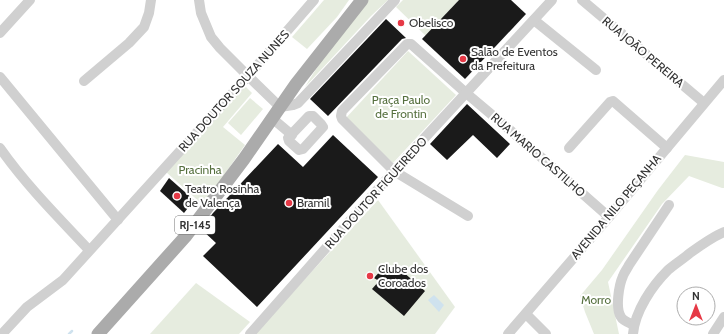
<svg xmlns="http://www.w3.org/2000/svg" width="724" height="334" font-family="Cabin,sans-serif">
<rect width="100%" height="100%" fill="#fff"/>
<g fill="#e6ecdf">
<polygon points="324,0 349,0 337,17 307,49 292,37"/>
<path d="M366 0H388L371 16 305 87C323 57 344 28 366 0Z"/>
<polygon points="403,0 459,0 426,36 396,7"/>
<polygon points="408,51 456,95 393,163 345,119"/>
<polygon points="245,86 252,93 223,127 245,145 203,205 166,172"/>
<polygon points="250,98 263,109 241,135 228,123"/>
<polygon points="685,155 724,162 724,188 722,188 689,176 662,204 608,282 619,334 594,334 585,312 580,296 602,270 658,190"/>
<polygon points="378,200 455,307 435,334 254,334"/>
<polygon points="196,283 250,322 239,334 150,334"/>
</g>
<polygon fill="#cfe2ee" points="434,295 444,305 439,312 428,300"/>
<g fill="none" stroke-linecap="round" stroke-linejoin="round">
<polyline stroke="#cfe2ee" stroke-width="2.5" points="69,334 72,331"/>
</g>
<g fill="#1a1a1a">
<polygon points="459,0 511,0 526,14 465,79 422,39"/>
<polygon points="386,19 406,38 402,39 328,116 310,99"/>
<polygon points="467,104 510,144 497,158 473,135 447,160 430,144"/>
<polygon points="333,135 378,177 257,307 203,256 216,243 201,229 213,213 278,144 303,167"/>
<polygon points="169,178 194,200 184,213 160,191"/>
<polygon points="394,264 425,291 404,316 372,289 379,281 374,278 383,268 387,272"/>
</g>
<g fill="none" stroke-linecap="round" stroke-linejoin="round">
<g stroke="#d0d0d0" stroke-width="10">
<polyline points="199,0 201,13 211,37 220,48 248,76 280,107 293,105 298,103 395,0"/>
<polyline points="582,0 704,103"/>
<polyline points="534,20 596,70"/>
<polyline points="0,33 30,0"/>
<polyline points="0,77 118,220"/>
<polyline points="84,81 129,43 144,27 149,13 151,0"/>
<polygon points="309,116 313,116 321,124 323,127 303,149 299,150 289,141 288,138"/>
<polyline points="273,119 292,135"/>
<path d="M0 148C26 185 58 217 89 250"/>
<polyline points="569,148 610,102 613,101 667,148"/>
<polyline points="468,216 394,171 342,119 341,116 342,111 407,44 411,44 466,93 517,136 609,217"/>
<polyline points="526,314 546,334"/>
<path d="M634 325C630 323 623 321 621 317 615 308 619 285 623 276 624 273 627 269 629 265L669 205"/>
<polyline points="2,334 27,307 63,280 248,76 314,0"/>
<polyline points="250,334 394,171 552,0"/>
<polyline points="508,334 609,217 724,80"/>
<path d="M633 334C635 311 652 286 668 270 675 264 683 259 690 253 701 245 712 237 724 232"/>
<polyline points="713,334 724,317"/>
</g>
<polyline stroke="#ababab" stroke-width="13" points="98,334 185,237 244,159 296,84 362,0"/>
</g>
<g fill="#e63946" stroke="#fff" stroke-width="1.5">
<circle cx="401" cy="23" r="4"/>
<circle cx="463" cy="59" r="4"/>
<circle cx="177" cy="196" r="4"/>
<circle cx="289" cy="203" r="4"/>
<circle cx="370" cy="276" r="4"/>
</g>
<g text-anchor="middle" stroke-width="4" stroke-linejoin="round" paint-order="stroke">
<rect fill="#fff" stroke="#707070" stroke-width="1" x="175" y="216" width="40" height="18" rx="3"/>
<g font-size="11" font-weight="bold" fill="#333">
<text x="195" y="229">RJ-145</text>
</g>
<g font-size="12" fill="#333" stroke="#fff" text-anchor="start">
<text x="409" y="27">Obelisco</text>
<text x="471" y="56">Salão de Eventos<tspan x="471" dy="14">da Prefeitura</tspan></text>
<text x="185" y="193">Teatro Rosinha<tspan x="185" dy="14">de Valença</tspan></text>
<text x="297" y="207">Bramil</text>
<text x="378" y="273">Clube dos<tspan x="378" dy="14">Coroados</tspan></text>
</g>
<g font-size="12" fill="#333" stroke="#fff">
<text transform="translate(643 52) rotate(40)" y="4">RUA JOÃO PEREIRA</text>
<text transform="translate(234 91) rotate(-48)" y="4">RUA DOUTOR SOUZA NUNES</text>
<text transform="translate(538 155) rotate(41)" y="4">RUA MARIO CASTILHO</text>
<text transform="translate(376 193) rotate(-48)" y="4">RUA DOUTOR FIGUEIREDO</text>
<text transform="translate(616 207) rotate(-50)" y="4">AVENIDA NILO PEÇANHA</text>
</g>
<g font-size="12" fill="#56703f" stroke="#fff">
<text x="401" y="104">Praça Paulo<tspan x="401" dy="14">de Frontin</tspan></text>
<text x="200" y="174">Pracinha</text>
<text x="596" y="304">Morro</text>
</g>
</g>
<g transform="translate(696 306)"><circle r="19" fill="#ffffff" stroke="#adadad"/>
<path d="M0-3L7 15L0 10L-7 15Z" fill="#e63946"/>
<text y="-6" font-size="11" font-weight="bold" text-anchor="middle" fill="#333333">N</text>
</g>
</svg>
